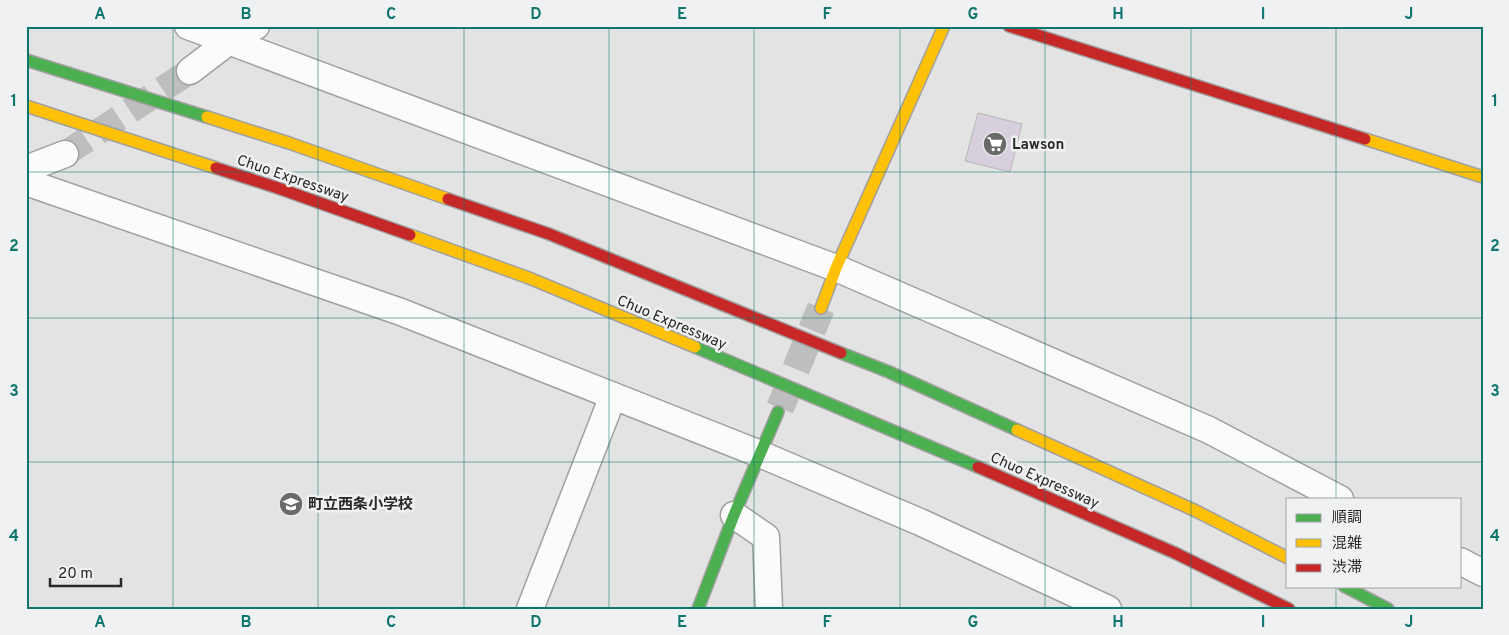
<svg xmlns="http://www.w3.org/2000/svg" width="1509" height="635" font-family="Overpass,'Noto Sans JP',sans-serif">
<rect width="100%" height="100%" fill="#e3e3e4"/>
<polygon fill="#d7cfdc" stroke="#b6b6b7" points="978,113 1022,124 1010,172 965,161"/>
<g fill="none" stroke-linecap="round" stroke-linejoin="round">
<polyline stroke="#bebebf" stroke-width="26" stroke-dasharray="26 13" stroke-linecap="butt" points="65,154 190,71"/>
<polyline stroke="#bebebf" stroke-width="28" stroke-dasharray="28 14" stroke-linecap="butt" points="780,408 821,308"/>
<g stroke="#a0a0a1" stroke-width="29">
<g id="street">
<polyline points="188,26 836,268 1209,430 1340,499"/>
<polyline points="190,71 228,42 256,26"/>
<polyline points="26,169 65,154"/>
<polyline points="26,182 401,312 760,454 920,522 1108,609"/>
<polyline points="734,515 766,537 769,609"/>
<polyline points="1460,561 1483,573"/>
<polyline points="530,609 613,396"/>
</g>
</g>
<g stroke="#a0a0a1" stroke-width="14">
<g id="fast">
<polyline points="26,60 207,117"/>
<polyline points="695,347 978,467"/>
<polyline points="841,353 889,372 1017,430"/>
<polyline points="1344,586 1388,609"/>
<polyline points="698,609 734,515 778,412"/>
</g>
</g>
<g stroke="#a0a0a1" stroke-width="14">
<g id="slow">
<polyline points="26,106 216,168"/>
<polyline points="207,117 289,143 448,199"/>
<polyline points="1365,139 1483,177"/>
<polyline points="410,235 529,278 695,347"/>
<polyline points="821,308 836,268 944,26"/>
<polyline points="1017,430 1196,511 1288,558"/>
</g>
</g>
<g stroke="#a0a0a1" stroke-width="14">
<g id="jam">
<polyline points="1009,26 1365,139"/>
<polyline points="216,168 275,187 410,235"/>
<polyline points="448,199 549,234 841,353"/>
<polyline points="978,467 1175,553 1289,609"/>
</g>
</g>
<use href="#street" stroke="#fbfbfb" stroke-width="26"/>
<use href="#fast" stroke="#4caf50" stroke-width="11"/>
<use href="#slow" stroke="#ffc107" stroke-width="11"/>
<use href="#jam" stroke="#c62828" stroke-width="11"/>
</g>
<path fill="none" stroke="#0f766e" stroke-width="1" stroke-opacity="0.55" d="M173 26V609M318 26V609M464 26V609M609 26V609M754 26V609M900 26V609M1045 26V609M1191 26V609M1336 26V499M26 172H1483M26 318H1483M26 462H1483M1336 586V609"/>
<defs>
<g id="supermarket-disc" transform="scale(1.25)"><circle r="9.5" fill="#6a6a6b" stroke="#eff1f2"/><path d="M-6-5.5h2.5l.6 2H6L4.5 2H-2.5L-4.4-4H-6ZM-1.5 3.2a1.3 1.3 0 1 0 .1 0ZM3 3.2a1.3 1.3 0 1 0 .1 0Z" fill="#fff"/></g>
<g id="school-disc" transform="scale(1.25)"><circle r="9.5" fill="#6a6a6b" stroke="#eff1f2"/><path d="M0-5L7-2L0 1L-7-2ZM-4 1L0 2.5L4 1V4Q0 6-4 4Z" fill="#fff"/></g>
</defs>
<g fill-rule="evenodd">
<use href="#supermarket-disc" x="995" y="144"/>
<use href="#school-disc" x="291" y="504"/>
</g>
<g text-anchor="middle" stroke-width="5" stroke-linejoin="round" paint-order="stroke">
<g font-size="15" font-weight="bold" fill="#29292a" stroke="#eff1f2" text-anchor="start">
<text x="1012" y="149">Lawson</text>
<text x="308" y="509">町立西条小学校</text>
</g>
<g font-size="15" fill="#29292a" stroke="#eff1f2">
<text transform="translate(293 178) rotate(19)" y="5">Chuo Expressway</text>
<text transform="translate(672 322) rotate(23)" y="5">Chuo Expressway</text>
<text transform="translate(1045 480) rotate(24)" y="5">Chuo Expressway</text>
</g>
</g>
<rect width="1509" height="635" fill="none" stroke="#eff1f2" stroke-width="55"/>
<rect x="1286" y="498" width="175" height="90" fill="#eff1f2" stroke="#a0a1a2"/>
<rect x="1296" y="514" width="25" height="8" fill="#4caf50" stroke="#a0a1a2"/>
<text x="1332" y="522" font-size="15" fill="#29292a">順調</text>
<rect x="1296" y="539" width="25" height="8" fill="#ffc107" stroke="#a0a1a2"/>
<text x="1332" y="548" font-size="15" fill="#29292a">混雑</text>
<rect x="1296" y="564" width="25" height="8" fill="#c62828" stroke="#a0a1a2"/>
<text x="1332" y="572" font-size="15" fill="#29292a">渋滞</text>
<path d="M50 578v8h71v-8" fill="none" stroke="#29292a" stroke-width="2.5"/>
<text x="58" y="578" font-size="15" fill="#29292a" stroke="#eff1f2" stroke-width="4" paint-order="stroke">20 m</text>
<rect x="28" y="28" width="1454" height="580" fill="none" stroke="#0f766e" stroke-width="2"/>
<g font-size="16" text-anchor="middle" font-weight="bold" fill="#0f766e">
<text x="100" y="19">A</text>
<text x="246" y="19">B</text>
<text x="391" y="19">C</text>
<text x="536" y="19">D</text>
<text x="682" y="19">E</text>
<text x="827" y="19">F</text>
<text x="973" y="19">G</text>
<text x="1118" y="19">H</text>
<text x="1263" y="19">I</text>
<text x="1409" y="19">J</text>
<text x="14" y="106">1</text>
<text x="1495" y="106">1</text>
<text x="14" y="251">2</text>
<text x="1495" y="251">2</text>
<text x="14" y="396">3</text>
<text x="1495" y="396">3</text>
<text x="14" y="541">4</text>
<text x="1495" y="541">4</text>
<text x="100" y="627">A</text>
<text x="246" y="627">B</text>
<text x="391" y="627">C</text>
<text x="536" y="627">D</text>
<text x="682" y="627">E</text>
<text x="827" y="627">F</text>
<text x="973" y="627">G</text>
<text x="1118" y="627">H</text>
<text x="1263" y="627">I</text>
<text x="1409" y="627">J</text>
</g>
</svg>
